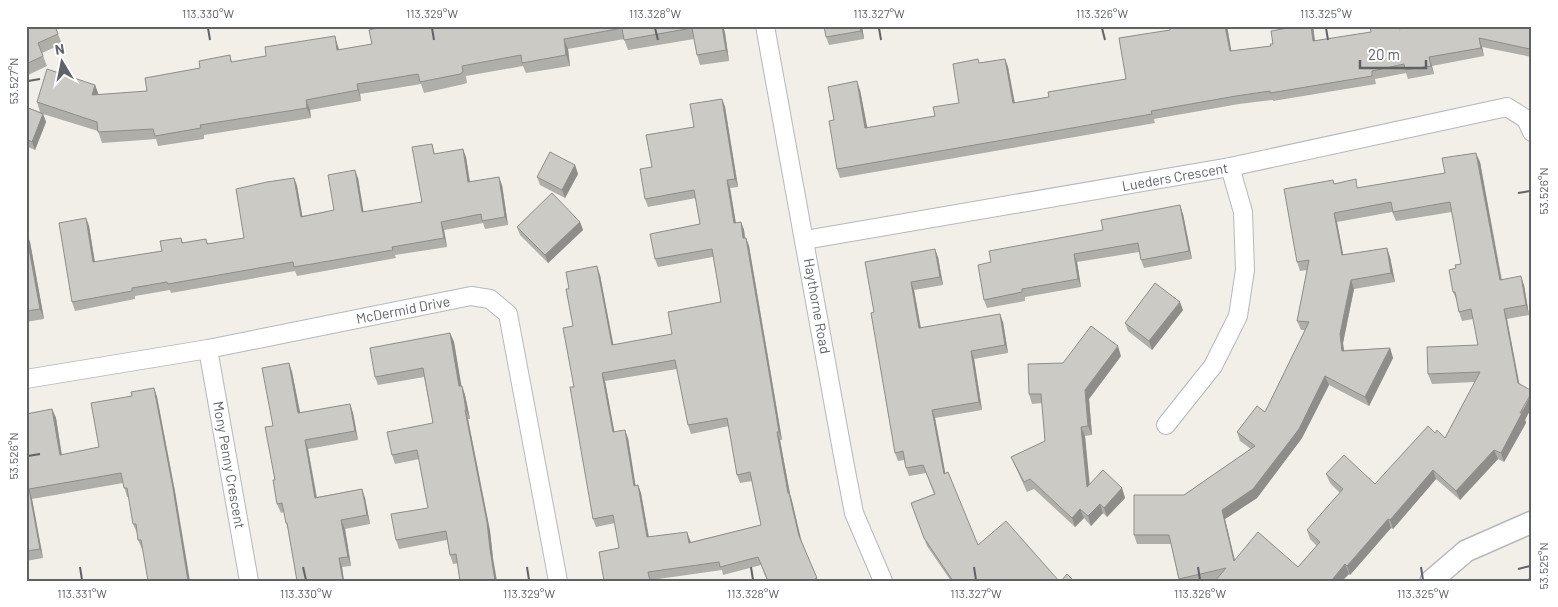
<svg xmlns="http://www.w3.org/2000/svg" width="1558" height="607" font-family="Barlow,sans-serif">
<rect width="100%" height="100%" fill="#f1efe8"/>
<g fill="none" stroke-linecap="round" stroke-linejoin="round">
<g stroke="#b5b8bc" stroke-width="20">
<g id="minor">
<polyline points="765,26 844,461 854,513 883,581"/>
<polyline points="805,240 1230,167 1507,107 1526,119 1532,132"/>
<polyline points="208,349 249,581"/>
<polyline points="26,379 208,349 471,296 490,299 508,314 558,581"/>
<polyline points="1166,425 1213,366 1238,316 1245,270 1243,212 1230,167"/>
</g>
</g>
<g stroke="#b5b8bc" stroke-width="24">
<polyline id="tertiary" points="1431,581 1466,551 1532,522"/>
</g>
<use href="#minor" stroke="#fff" stroke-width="18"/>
<use href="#tertiary" stroke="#fff" stroke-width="21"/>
</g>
<g fill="#afaea9" fill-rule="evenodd">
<polygon points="26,26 58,34 62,44 42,53 47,66 26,76"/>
<polygon points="723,26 725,33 729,61 700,65 697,55 694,39 628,50 624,39 568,49 570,66 526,73 523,66 466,76 467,83 464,84 424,93 421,84 360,94 361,101 310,110 311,118 204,135 204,139 158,146 156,139 102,143 98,131 43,114 46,122 35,150 26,146 26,107 40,112 37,102 95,85 99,95 147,91 230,55 232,62 338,46 339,50 372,44 369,30"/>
<polygon points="824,26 862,26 864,39 829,45 826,37"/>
<polygon points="1170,26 1227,26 1231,51 1271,46 1288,28 1288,26 1313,26 1315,41 1371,32 1401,26 1401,29 1532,26 1532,57 1482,47 1484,56 1432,66 1434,74 1408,79 1406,73 1375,79 1376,84 1273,101 1273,100 1239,104 1154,119 1155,123 840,178 837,169 834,120 860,90 867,128 935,116 959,103 979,63 1005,59 1008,67 1015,103 1049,97 1126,79 1170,30"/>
<path d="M722 99 725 107 738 187 730 188 736 223 741 222 744 230 745 238H746L749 246 772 380 782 440H780L790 494 792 501 802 542 818 581H767L761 565 723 575 722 570 651 580 652 581H604L619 548 615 523 596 527 593 519 574 387 573 326 569 289 600 275 613 345 672 334 721 302 713 257 658 267 655 259 700 224 696 198 648 207 645 199 652 167ZM677 369 688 425 691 434 729 426 737 475 740 483 752 481 761 525 691 542 690 540 649 537 641 493 638 485 635 486 628 438 614 432 605 381Z"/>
<polygon points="432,144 435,154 466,157 470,182 502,185 508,225 485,229 483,223 444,230 447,247 395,255 396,258 297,276 295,271 171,293 170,290 135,296 135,299 75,311 72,302 86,218 89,226 95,262 162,251 181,238 183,243 206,239 208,244 244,238 294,178 297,186 302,216 334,210 358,178 363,212 422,202"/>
<path d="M1480 162 1502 280 1524 285 1529 315 1507 319 1526 423 1504 462 1498 459 1460 500 1436 479 1393 529 1391 528 1350 575 1349 574 1342 581H1179L1171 544H1137L1134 535 1184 495 1251 449 1240 441 1237 432 1265 412 1305 330H1301L1297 321 1307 270 1300 271 1297 262 1335 183 1359 188 1445 173ZM1392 212 1396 221 1452 212 1461 264 1456 268 1453 292 1457 301 1459 312 1462 321 1473 319 1478 345 1428 374 1432 384 1475 382 1445 438 1435 433 1375 484 1326 474 1330 483 1340 493 1307 530 1310 539 1317 546 1298 567 1235 560 1225 519 1257 498 1302 438 1329 385 1369 406 1393 358 1390 348 1344 350 1343 343 1354 289 1395 282 1390 257 1387 248 1343 255 1337 222Z"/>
<polygon points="575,165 578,174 565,198 540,185 537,177"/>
<polygon points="1183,214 1192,259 1144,268 1141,260 1139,252 1077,262 1081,287 1025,297 1025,301 987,308 984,300 991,262 1103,230"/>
<polygon points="580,222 583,230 548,263 520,235 517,227"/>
<polygon points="26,232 30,242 44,319 26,322"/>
<polygon points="938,257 943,285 914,290 921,328 1003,322 1008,353 974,359 982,410 935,418 945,473 978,545 1059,581 951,581 927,546 911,503 934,494 926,473 909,476 906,468 904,460 898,461 895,453 874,312"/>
<polygon points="1183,310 1152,350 1128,331 1125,323"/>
<polygon points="450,333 454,342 461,386 462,386 465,395 470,419 468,419 490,531 493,558 453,564 450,555 447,540 399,549 396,540 428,508 419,459 395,464 392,455 433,423 424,377 378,385 375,377"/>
<polygon points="1121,356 1089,399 1092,435 1085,436 1089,485 1122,488 1125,498 1107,517 1103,513 1091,526 1084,518 1075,527 1034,489 1027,492 1015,466 1011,457 1045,441 1042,403 1032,404 1029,394 1063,363"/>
<polygon points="289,363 292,372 300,413 350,404 353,413 358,440 308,449 317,497 362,489 365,498 370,524 345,529 351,566 342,567 344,581 297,581 289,532 286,523 284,512 281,513 277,504 273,426"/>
<polygon points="154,388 157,397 176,497 142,549 138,540 137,533 133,524 129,497 127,497 123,483 32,499 43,558 26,561 26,414 52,409 56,418 62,455 99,447 132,396"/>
</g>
<g fill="#8f8d8a">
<polygon points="722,26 723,26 725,33 729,61 726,50"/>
<polygon points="860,26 862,26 864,39 861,31"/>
<polygon points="1225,26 1227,26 1233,60 1230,51"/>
<polygon points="1311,26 1313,26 1316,50 1313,41"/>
<polygon points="335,36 338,46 341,60 337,50"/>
<polygon points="1479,38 1482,47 1484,56 1481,48"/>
<polygon points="564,39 568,49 570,66 566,55"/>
<polygon points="1532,39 1532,54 1530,49"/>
<polygon points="1429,57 1432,66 1434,74 1431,66"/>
<polygon points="1005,59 1008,67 1016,111 1013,103"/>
<polygon points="857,81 860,90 869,136 865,128"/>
<polygon points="357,84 360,94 361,101 358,90"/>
<polygon points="95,85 99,96 92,95"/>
<polygon points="722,99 725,107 738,187 735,179"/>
<polygon points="306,100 310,110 311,118 307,108"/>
<polygon points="43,114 46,122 35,150 32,142"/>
<polygon points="463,149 466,157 471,190 468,182"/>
<polygon points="1476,153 1480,162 1503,290 1500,280"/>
<polygon points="575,165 578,174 565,198 562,190"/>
<polygon points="355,170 358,178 365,220 362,212"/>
<polygon points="499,177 502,185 508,225 505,217"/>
<polygon points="294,178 297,186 304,225 301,217"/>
<polygon points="727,180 730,188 737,231 734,223"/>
<polygon points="1180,205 1183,214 1192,259 1189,251"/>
<polygon points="1334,213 1337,222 1345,264 1342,255"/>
<polygon points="86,218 89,226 96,270 93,262"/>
<polygon points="441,222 444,230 447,247 444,238"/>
<polygon points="580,222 583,230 548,263 545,255"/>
<polygon points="741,222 744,230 746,247 743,238"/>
<polygon points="26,232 30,242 44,319 40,309"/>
<polygon points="746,238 749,246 782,440 779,432"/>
<polygon points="1387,248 1390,257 1395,282 1391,273"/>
<polygon points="935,249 938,257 943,285 940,277"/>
<polygon points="1074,254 1077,262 1081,287 1078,279"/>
<polygon points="597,266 600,275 615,353 612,345"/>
<polygon points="1521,276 1524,285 1529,315 1526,305"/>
<polygon points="1351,280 1354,289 1343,343 1345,360 1342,351 1340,334"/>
<polygon points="911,282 914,290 922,336 919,328"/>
<polygon points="1180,302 1183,310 1152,350 1149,341"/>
<polygon points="1504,309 1507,319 1521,392 1518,383"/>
<polygon points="1000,314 1003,322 1008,353 1005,345"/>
<polygon points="450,333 454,342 463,395 459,386"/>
<polygon points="1118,346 1121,356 1089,399 1092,435 1088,426 1085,390"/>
<polygon points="1390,348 1393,358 1369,406 1365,397"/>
<polygon points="971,351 974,359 982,410 979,402"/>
<polygon points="289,363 292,372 302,422 298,413"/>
<polygon points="602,373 605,381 616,440 613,432"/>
<polygon points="1325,376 1329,385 1302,438 1257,498 1225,519 1237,570 1234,561 1222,510"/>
<polygon points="462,386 465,395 470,419 466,410"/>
<polygon points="154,388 157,397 176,497 190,581 188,581"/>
<polygon points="1532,392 1532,407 1525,420 1526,423 1504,462 1501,453"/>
<polygon points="350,404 353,413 358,440 355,431"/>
<polygon points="52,409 56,418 63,464 60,455"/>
<polygon points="465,410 468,419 490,531 493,558 497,581 495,581"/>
<polygon points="932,410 935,418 947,482 944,474"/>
<polygon points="1081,427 1085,436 1091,497 1087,487"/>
<polygon points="625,430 628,438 637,494 634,486"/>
<polygon points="777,432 780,440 790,494 792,501 802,545 799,536 788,493"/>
<polygon points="305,440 308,449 318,507 315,498"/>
<polygon points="1494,450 1498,459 1460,500 1456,491"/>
<polygon points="1433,470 1436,479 1393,529 1390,520"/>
<polygon points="638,485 641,493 650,545 647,537"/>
<polygon points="1122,488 1125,498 1107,517 1104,508"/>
<polygon points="29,489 32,499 43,558 40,549"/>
<polygon points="362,489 365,498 370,524 367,515"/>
<polygon points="1100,504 1103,513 1091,526 1088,516"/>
<polygon points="1080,509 1084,518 1075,527 1072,518"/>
<polygon points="1388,519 1391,528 1350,575 1347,566"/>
<polygon points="341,520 345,529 351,566 348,557"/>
<polygon points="687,532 690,540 692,551 689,543"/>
<polygon points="339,558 342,567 344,581 343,581"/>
<polygon points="1345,564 1349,574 1342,581 1331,581"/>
<polygon points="26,566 29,581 27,581 26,576"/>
</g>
<g fill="#cccac5" stroke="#8f8d8a" fill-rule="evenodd">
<polygon points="26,26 55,26 58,34 38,43 43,56 26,64"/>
<polygon points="387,26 722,26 726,50 697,55 692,28 624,40 622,28 564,39 566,55 522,63 521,55 462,66 463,72 460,74 420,82 418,74 357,84 358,90 306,100 307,108 200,125 201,128 155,136 153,129 98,132 97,122 37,102 47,69 95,85 92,95 147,91 145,78 200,68 199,61 230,55 231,62 266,56 265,47 335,36 337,50 372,44 369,30"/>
<polygon points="824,26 860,26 861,31 826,37"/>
<polygon points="1170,26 1225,26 1230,51 1271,46 1270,44 1273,44 1271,31 1288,28 1288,26 1311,26 1313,41 1371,32 1370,26 1399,26 1399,29 1414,26 1532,26 1532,39 1530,49 1479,38 1481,48 1429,57 1431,66 1405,70 1404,64 1372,71 1372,76 1270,93 1270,91 1236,96 1151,111 1152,114 837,169 829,121 834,120 828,87 857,81 865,128 935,116 933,107 959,103 953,64 978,59 979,63 1005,59 1013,103 1049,97 1048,92 1126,79 1119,38 1170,30"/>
<path d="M722 99 735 179 727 180 734 223 741 222 743 238H746L769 372 779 432H777L788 493H789L799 536 817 578 815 579V581H768L758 557 720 567 719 562 648 572 650 581H604L599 552 619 548 613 515 593 519 570 387H574L563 328 573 326 566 289H569L566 272 597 266 612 345 672 334 668 312 721 302 712 249 655 259 650 234 700 224 694 190 645 199 640 169 652 167 646 135 694 127 690 104ZM675 360 688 425 727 418 737 475 750 472 761 525 689 543 687 532 647 537 638 485 634 486 625 430 613 432 602 373Z"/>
<polygon points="26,107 43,114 32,142 26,139"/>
<polygon points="432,144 434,154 463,149 468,182 499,177 505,217 482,221 481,214 441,222 444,238 392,247 393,250 294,267 293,262 168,284 167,282 132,288 132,291 72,302 59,223 86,218 93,262 162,251 160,241 181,238 182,243 206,239 207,244 244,238 236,189 267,182 294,178 301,217 334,210 328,175 355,170 362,212 422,202 412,147"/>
<polygon points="550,152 575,165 562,190 537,177"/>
<path d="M1476 153 1500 280 1521 276 1526 305 1504 309 1518 383 1532 391V392L1520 413H1522L1501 453 1494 450 1456 491 1433 470 1390 520 1388 519 1347 566 1345 564 1331 581H1215L1226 568 1179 579 1169 535H1134V495H1184L1255 446 1237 432 1257 406 1265 412 1309 322 1297 321 1309 260 1297 262 1284 189 1333 180 1334 184 1356 179 1357 188 1445 173 1442 158ZM1391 202 1393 212 1450 202 1461 264 1455 265 1456 268 1449 270 1453 292H1455L1459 312 1471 309 1478 345 1427 347 1428 374 1480 372 1445 438 1437 430 1435 433 1428 426 1375 484 1344 455 1326 474 1343 489 1307 530 1320 542 1298 567 1258 532 1234 561 1222 510 1253 489 1299 429 1325 376 1365 397 1390 348 1342 351 1340 334 1351 280 1391 273 1387 248 1342 255 1334 213Z"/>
<polygon points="552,193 580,222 545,255 517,227"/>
<polygon points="1180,205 1189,251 1141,260 1138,243 1074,254 1078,279 1022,289 1022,292 984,300 978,265 991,262 989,251 1103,230 1101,220"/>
<polygon points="26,232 40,309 26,311"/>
<polygon points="935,249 940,277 911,282 919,328 1000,314 1005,345 971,351 979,402 932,410 944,474 948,472 978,545 1006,521 1059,581 953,581 924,538 911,503 935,494 923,465 906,468 903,451 895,453 871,313 874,312 865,262"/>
<polygon points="1155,283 1180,302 1149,341 1125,323"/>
<polygon points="1091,326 1118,346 1085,390 1088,426 1081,427 1087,487 1103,470 1122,488 1104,508 1100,504 1088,516 1080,509 1072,518 1030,479 1024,482 1011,457 1045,441 1041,394 1029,394 1028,364 1063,363"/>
<polygon points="450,333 459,386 462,386 466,410 465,410 487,522 490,549 495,581 460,581 456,554 450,555 446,531 396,540 391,514 428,508 417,450 392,455 387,432 433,423 423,368 375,377 370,348"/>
<polygon points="289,363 298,413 350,404 355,431 305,440 315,498 362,489 367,515 341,520 348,557 339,558 343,581 297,581 287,523 286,523 282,503 277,504 273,480 275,480 265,427 273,426 262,368"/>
<polygon points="154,388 173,488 188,581 148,581 141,540 138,540 136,524 133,524 127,488 124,488 121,473 29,489 40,549 26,551 26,414 52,409 60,455 99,447 91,403 132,396 131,392"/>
<polygon points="1067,574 1074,581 1061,581"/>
<polygon points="1532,578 1532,581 1526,581 1528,579"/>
</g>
<path fill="none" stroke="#5f6368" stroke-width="2" d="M208 28 210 40M432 28 434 40M655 28 658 40M879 28 881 40M1102 28 1105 40M1326 28 1328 40M28 81 40 79M1518 193 1530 191M28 456 40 454M80 567 82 580M303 567 306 580M527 567 529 580M751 567 753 580M974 567 976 580M1198 567 1200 580M1421 567 1423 580M1518 569 1530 566"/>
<g text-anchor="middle" stroke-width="4" stroke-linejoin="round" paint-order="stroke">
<g font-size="14" fill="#5f6368" stroke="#fff">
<text transform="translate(1175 177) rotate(-10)" y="5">Lueders Crescent</text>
<text transform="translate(817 306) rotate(80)" y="5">Haythorne Road</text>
<text transform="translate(403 310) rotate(-11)" y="5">McDermid Drive</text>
<text transform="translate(229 465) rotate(80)" y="5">Mony Penny Crescent</text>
</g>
</g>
<rect width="1558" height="607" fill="none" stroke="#ffffff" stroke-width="55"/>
<g transform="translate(62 62) rotate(350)" stroke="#ffffff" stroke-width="4" paint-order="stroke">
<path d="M0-4L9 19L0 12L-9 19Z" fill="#5f6368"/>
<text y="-8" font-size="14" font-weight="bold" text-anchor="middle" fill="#5f6368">N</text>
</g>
<path d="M1360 60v8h66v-8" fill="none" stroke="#5f6368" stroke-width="2.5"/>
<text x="1368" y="60" font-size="15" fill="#5f6368" stroke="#ffffff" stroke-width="4" paint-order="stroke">20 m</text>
<rect x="28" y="28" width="1502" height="552" fill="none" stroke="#5f6368" stroke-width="2"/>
<g font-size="12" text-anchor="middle" fill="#5f6368">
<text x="208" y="18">113.330°W</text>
<text x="432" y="18">113.329°W</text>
<text x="655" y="18">113.328°W</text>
<text x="879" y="18">113.327°W</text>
<text x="1102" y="18">113.326°W</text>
<text x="1326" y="18">113.325°W</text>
<text transform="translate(14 81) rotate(-90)" y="4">53.527°N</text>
<text transform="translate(1544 191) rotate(-90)" y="4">53.526°N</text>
<text transform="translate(14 456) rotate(-90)" y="4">53.526°N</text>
<text transform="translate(1544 566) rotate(-90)" y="4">53.525°N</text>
<text x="82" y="598">113.331°W</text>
<text x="306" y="598">113.330°W</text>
<text x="529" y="598">113.329°W</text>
<text x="753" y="598">113.328°W</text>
<text x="976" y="598">113.327°W</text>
<text x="1200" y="598">113.326°W</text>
<text x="1423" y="598">113.325°W</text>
</g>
</svg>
